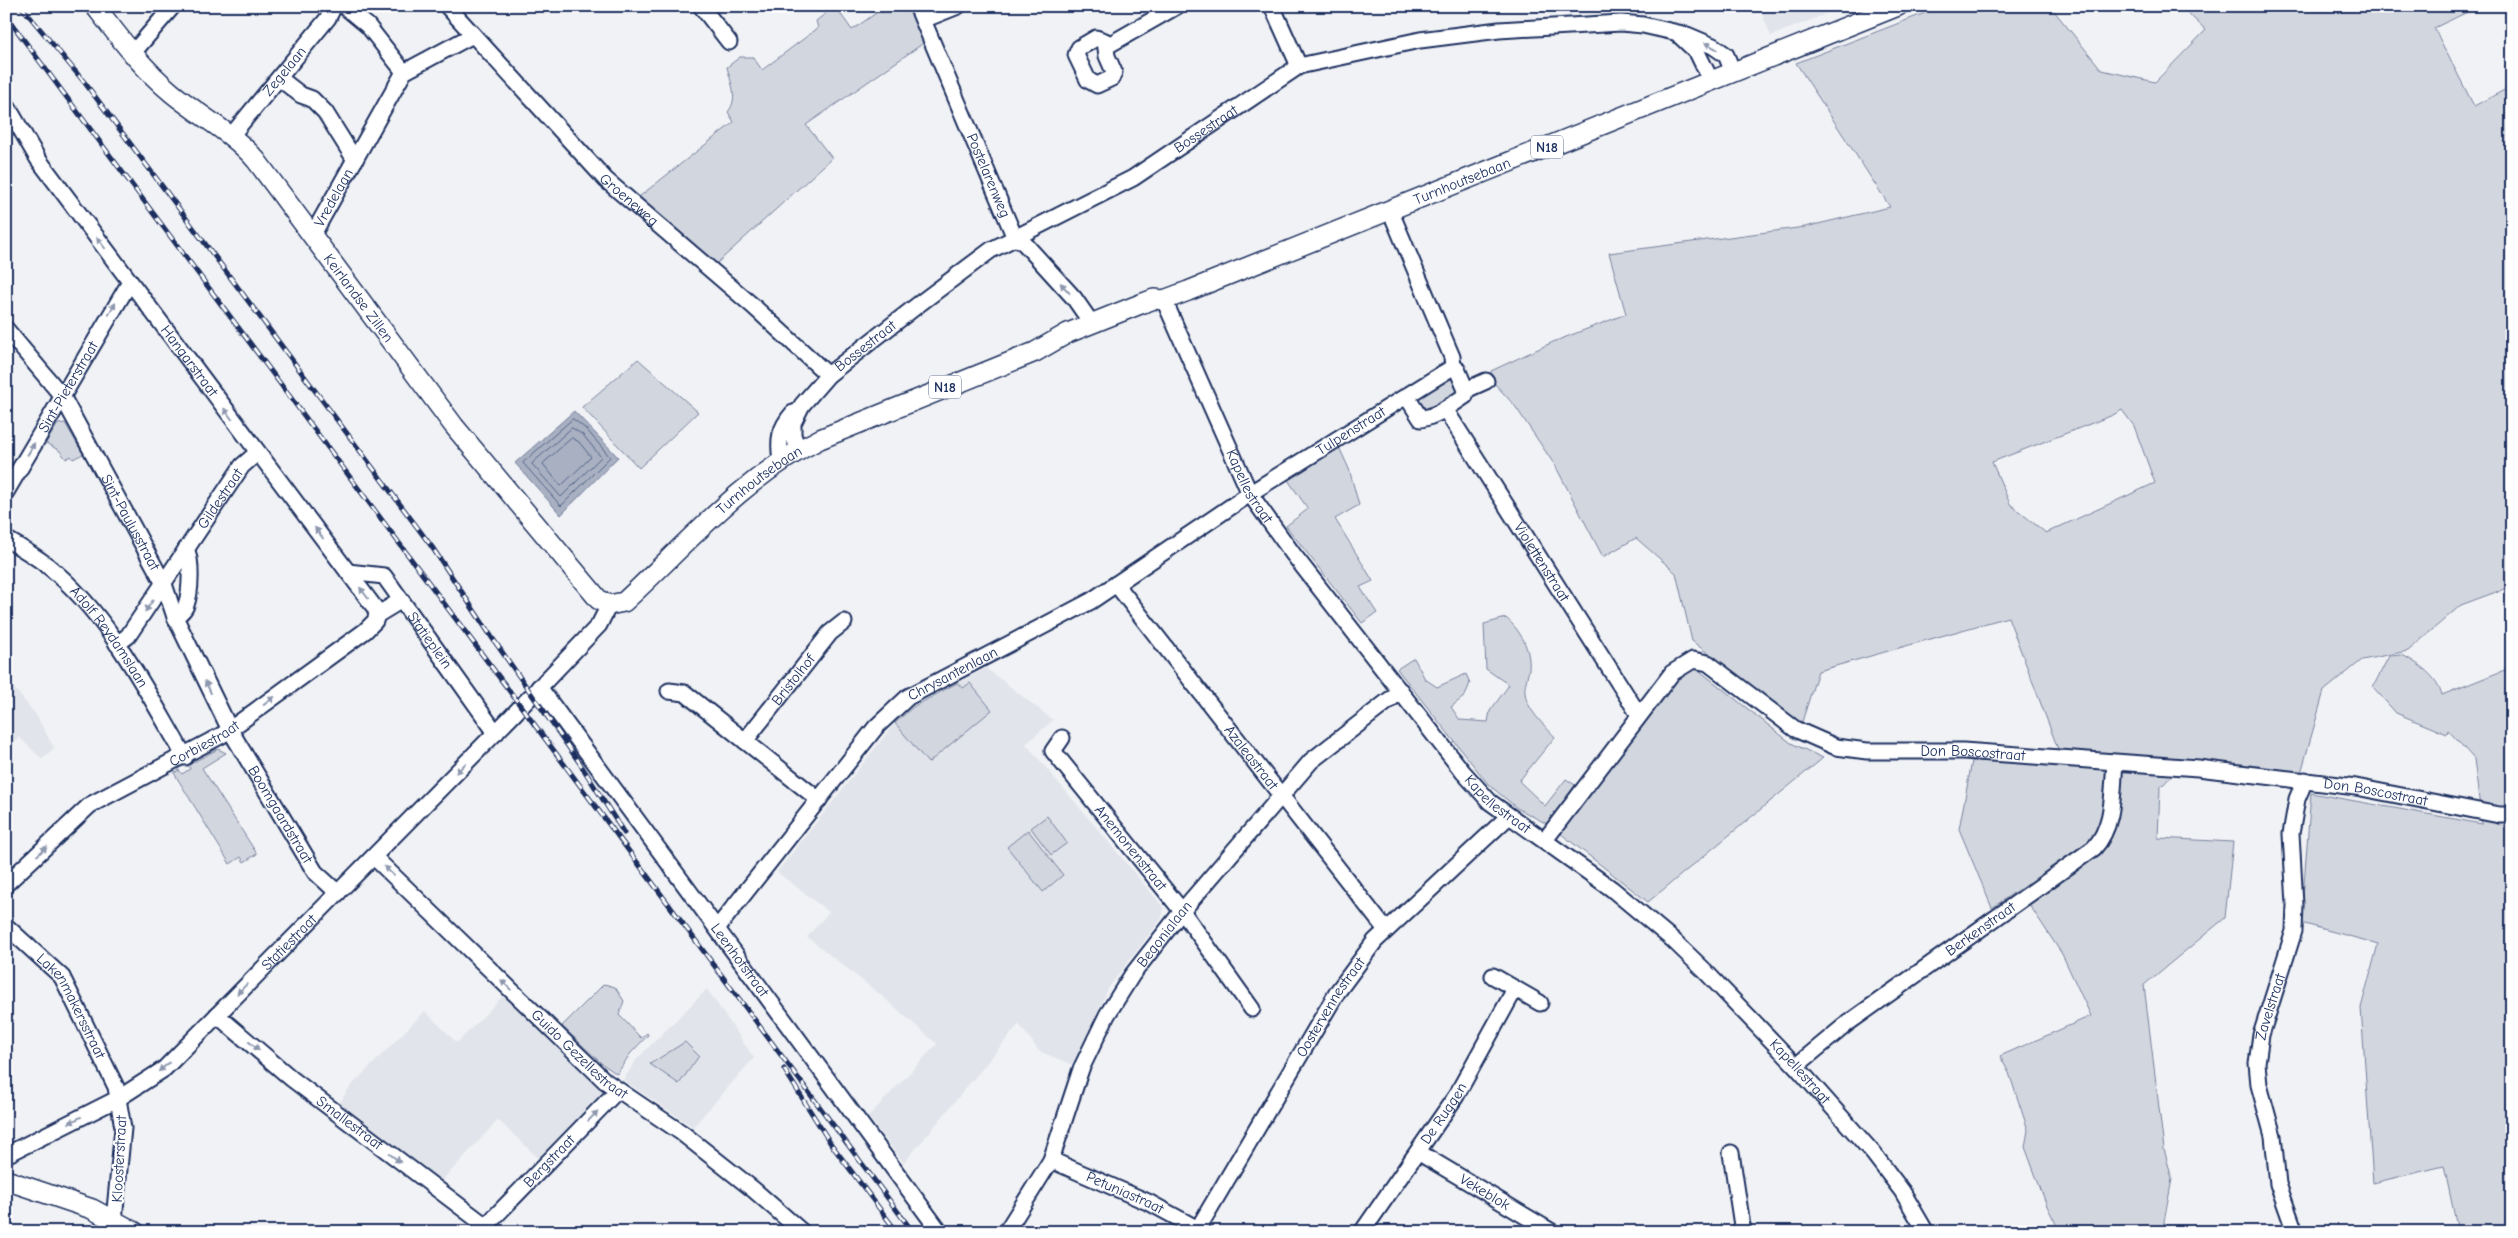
<svg xmlns="http://www.w3.org/2000/svg" width="2518" height="1238" font-family="'Comic Neue',sans-serif">
<rect width="100%" height="100%" fill="#f1f2f5"/>
<filter id="ink" filterUnits="userSpaceOnUse"><feTurbulence type="fractalNoise" baseFrequency=".02" numOctaves="2"/><feDisplacementMap in="SourceGraphic" scale="10" xChannelSelector="R" yChannelSelector="G"/><feConvolveMatrix kernelMatrix="1 2 1 2 8 2 1 2 1" color-interpolation-filters="sRGB"/></filter>
<g filter="url(#ink)">
<g fill="#e1e4ea">
<polygon points="1759,6 1846,6 1771,36"/>
<polygon points="986,668 1053,720 1026,744 1164,908 1162,918 1109,987 1073,1065 1039,1051 1019,1024 904,1163 868,1117 937,1044 882,996 807,937 829,912 777,872 895,723 913,707"/>
<polygon points="6,678 36,715 54,748 42,759 19,737 6,749"/>
<polygon points="707,989 754,1058 693,1127 623,1080 637,1059"/>
<polygon points="505,994 605,1092 604,1098 539,1159 498,1120 439,1184 337,1107 350,1087 425,1011 457,1043"/>
</g>
<g fill="#d2d6df" stroke="#76829e" fill-rule="evenodd">
<path d="M835 6 852 30 886 6H910L925 42 806 125 832 158 715 265 635 200 734 122 728 112C739 98 731 84 727 67L740 57H753L762 70 818 28 816 21Z"/>
<path d="M1943 6H2050L2102 70 2155 82 2206 30 2180 6H2480L2434 28 2474 106 2512 86V586L2461 605 2408 651 2362 660 2324 691 2301 773 2176 771 2160 788 2158 838 2233 842 2225 918 2144 985 2164 1149 2172 1179 2164 1222V1232H2060L2047 1206 2025 1147 2028 1130 2009 1073 2000 1056 2091 1016 2062 954 2019 889 1992 908 1959 829 1972 761 2063 762 2008 617 1818 671 1801 725 1692 641 1676 573 1636 538 1603 557 1556 467 1515 406 1495 384 1491 371 1553 342 1626 314 1609 253 1805 227 1890 207 1796 63ZM2122 410 2134 426 2155 483 2046 533 2010 504 1992 462 2113 415Z"/>
<polygon points="638,359 698,412 639,468 582,407"/>
<polygon points="1449,378 1453,379 1456,391 1428,409 1423,408 1419,397"/>
<polygon points="65,423 83,454 73,459 71,456 66,459 60,451 46,443 58,424"/>
<polygon points="1339,447 1349,469 1359,505 1335,519 1373,581 1360,587 1377,613 1362,623 1286,526 1308,509 1288,480"/>
<path d="M1506 618C1520 630 1531 649 1529 669 1528 676 1524 685 1525 692 1526 709 1544 725 1555 737L1519 781 1545 806 1566 779 1575 785 1547 824 1517 808 1489 785 1397 669 1414 658 1425 679 1437 687 1466 674 1470 683 1465 696 1451 707 1460 720 1488 722 1490 711 1509 685 1486 669 1484 624Z"/>
<path d="M2402 655C2418 663 2438 677 2442 695L2512 667V1232H2458L2444 1166 2373 1183 2361 1008 2378 944 2301 923 2311 793 2482 824 2474 759 2448 730 2447 734 2396 713 2373 687 2389 656Z"/>
<polygon points="1696,668 1791,743 1823,758 1648,902 1560,833 1675,679"/>
<polygon points="957,683 963,688 970,683 992,710 928,763 895,723 913,707"/>
<polygon points="218,749 226,753 202,768 257,854 244,862 241,857 230,864 174,773 179,770 182,774 190,769 188,765"/>
<polygon points="1047,816 1067,843 1051,855 1031,828"/>
<polygon points="1028,830 1063,875 1043,892 1007,847"/>
<polygon points="604,984 615,987 624,1001 619,1015 641,1038 647,1033 648,1035 630,1054 617,1074 601,1063 562,1026"/>
<polygon points="685,1042 699,1056 679,1084 650,1064"/>
</g>
<polygon fill="#a8b0c2" stroke="#707c9a" points="574,411 618,457 561,515 515,463"/>
<g fill="none" stroke-linecap="round" stroke-linejoin="round">
<g stroke="#536386" stroke-width="1">
<polygon points="573,419 586,429 610,457 561,506 523,463"/>
<polygon points="572,428 583,435 601,457 561,497 532,464"/>
<polygon points="572,438 579,442 591,457 561,486 543,464"/>
</g>
<g stroke="#1b2f5e" stroke-width="19">
<g id="minor">
<polyline points="344,6 368,26 404,72"/>
<path id="s1" d="M447 6 606 180 753 306 828 375"/>
<polyline points="701,6 729,42"/>
<path id="s2" d="M917 6 1015 238 1024 243 1074 298 1092 324"/>
<polyline points="1272,6 1299,66"/>
<polyline points="923,20 958,6"/>
<polyline points="1680,36 1697,52 1711,81"/>
<polygon points="1096,38 1105,41 1107,56 1114,72 1112,78 1097,85 1088,80 1076,55 1079,48"/>
<polyline points="1107,46 1177,6"/>
<polyline points="132,54 173,6"/>
<polyline points="279,78 301,95 312,99 325,112 355,160"/>
<path id="s3" d="M6 104 38 159 375 608 377 615"/>
<path id="s4" d="M231 136 328 18 334 6"/>
<path d="M1390 210 1452 357 1453 367 1457 369 1466 390 1465 396C1451 405 1438 416 1421 419L1407 397"/>
<path id="s5" d="M312 236 404 72 473 35"/>
<path id="s6" d="M1164 300 1250 494 1293 554 1463 772 1490 802 1612 889 1673 940 1704 970 1796 1066 1873 1153 1902 1191 1926 1232"/>
<path id="s7" d="M6 329 62 396 164 584 175 617 230 730 315 872 338 893"/>
<polyline points="1466,390 1486,381"/>
<path id="s8" d="M1445 409 1639 715"/>
<path id="s9" d="M798 449 793 435V423L802 405 828 375 919 304 991 250 1133 178 1299 66 1420 40 1499 30 1621 23 1643 25 1687 35 1713 46 1726 55 1733 72"/>
<path d="M781 461C778 440 779 429 793 413"/>
<path id="s10" d="M6 492 130 282"/>
<path id="s11" d="M6 539C20 547 35 556 48 566 109 615 146 690 185 757"/>
<path id="s12" d="M348 572 384 576 496 733"/>
<path id="s13" d="M1116 584 1386 930"/>
<path d="M175 617C179 614 185 610 186 605 191 592 192 560 186 549"/>
<path id="s14" d="M117 644 128 636 242 466 257 453"/>
<path id="s15" d="M539 687 940 1232"/>
<polyline points="669,691 685,693 819,800"/>
<path id="s16" d="M1062 738 1053 751 1182 911 1252 1009"/>
<path id="s17" d="M745 741 830 633 844 622"/>
<path id="s18" d="M1545 840 1672 673 1693 660 1708 663 1795 729 1836 747 1867 751H1963L2198 768 2356 787 2499 815H2512"/>
<path id="s19" d="M374 857 605 1081 682 1133 754 1190 802 1232"/>
<path id="s20" d="M6 884 90 805 222 735 365 631 375 621 377 615 400 601"/>
<path id="s21" d="M6 926 62 977 116 1087 123 1128 114 1220"/>
<path id="s22" d="M718 927 876 727 908 697 1091 601 1257 489 1453 367"/>
<polyline points="1493,976 1540,1003"/>
<path id="s23" d="M217 1015 292 1079 486 1226"/>
<path id="s24" d="M1796 1066 1848 1023 2094 848C2115 825 2112 792 2115 763"/>
<path id="s25" d="M1418 1152 1552 1232"/>
<polyline points="1731,1153 1743,1232"/>
<path id="s26" d="M6 1155 119 1098 164 1069 512 716 599 625 609 605"/>
<path id="s27" d="M1051 1160 1150 1203 1198 1229"/>
<path id="s28" d="M480 1232 618 1090"/>
<path id="s29" d="M1006 1232 1051 1160 1081 1069 1107 1015 1132 975 1182 911 1311 761 1401 691"/>
<path id="s30" d="M1196 1232 1338 991 1375 941 1509 816"/>
<path id="s31" d="M1362 1232 1456 1096 1515 989"/>
<path id="s32" d="M2295 1232 2278 1184 2273 1136 2259 1085 2257 1063 2261 1035 2294 931 2295 905 2291 834 2297 799 2305 780"/>
</g>
</g>
<g stroke="#1b2f5e" stroke-width="22">
<g id="major">
<path id="s33" d="M95 6C119 37 142 68 172 93 200 116 233 133 256 160L454 426 599 600 609 605 624 602C687 544 742 478 820 439L1035 352 1068 333 1138 305 1154 299 1164 300 1188 291 1898 6"/>
<polyline points="6,1180 92,1209 135,1232"/>
</g>
</g>
<use href="#minor" stroke="#fff" stroke-width="15"/>
<use href="#major" stroke="#fff" stroke-width="19"/>
<g stroke="#1b2f5e" stroke-width="5">
<g id="rail">
<polyline points="21,6 85,83 432,547 493,639 579,762 624,833"/>
<polyline points="6,16 913,1232"/>
<polyline points="784,1069 831,1144 897,1232"/>
</g>
</g>
<use href="#rail" stroke="#fff" stroke-width="3" stroke-dasharray="9" stroke-linecap="butt"/>
</g>
<defs><path id="oneway-solid" d="M-6-.8H1V-3.2L6.5 0L1 3.2V.8H-6Z" transform="scale(1.25)"/></defs>
<g fill="#8d97ae">
<use href="#oneway-solid" transform="translate(1711 46) rotate(-152)"/>
<use href="#oneway-solid" transform="translate(101 243) rotate(-127)"/>
<use href="#oneway-solid" transform="translate(1065 288) rotate(-132)"/>
<use href="#oneway-solid" transform="translate(112 309) rotate(-60)"/>
<use href="#oneway-solid" transform="translate(228 414) rotate(-127)"/>
<use href="#oneway-solid" transform="translate(31 449) rotate(-60)"/>
<use href="#oneway-solid" transform="translate(319 533) rotate(-127)"/>
<use href="#oneway-solid" transform="translate(364 593) rotate(-127)"/>
<use href="#oneway-solid" transform="translate(149 606) rotate(124)"/>
<use href="#oneway-solid" transform="translate(208 687) rotate(-115)"/>
<use href="#oneway-solid" transform="translate(269 701) rotate(-37)"/>
<use href="#oneway-solid" transform="translate(461 768) rotate(135)"/>
<use href="#oneway-solid" transform="translate(42 851) rotate(-43)"/>
<use href="#oneway-solid" transform="translate(389 871) rotate(-136)"/>
<use href="#oneway-solid" transform="translate(506 985) rotate(-136)"/>
<use href="#oneway-solid" transform="translate(242 989) rotate(134)"/>
<use href="#oneway-solid" transform="translate(254 1046) rotate(40)"/>
<use href="#oneway-solid" transform="translate(164 1067) rotate(140)"/>
<use href="#oneway-solid" transform="translate(593 1116) rotate(-46)"/>
<use href="#oneway-solid" transform="translate(75 1120) rotate(153)"/>
<use href="#oneway-solid" transform="translate(395 1158) rotate(37)"/>
</g>
</g>
<g text-anchor="middle" stroke-width="4.5" stroke-linejoin="round" paint-order="stroke">
<g fill="#fff" stroke="#5f6d8e" stroke-width="1">
<rect x="1531" y="135.5" width="32" height="23" rx="4"/>
<rect x="929" y="375.5" width="32" height="23" rx="4"/>
</g>
<g font-size="14" font-weight="bold" fill="#1b2f5e">
<text x="1547" y="152">N18</text>
<text x="945" y="392">N18</text>
</g>
<g font-size="15" fill="#1b2f5e" stroke="#fff">
<text dy="5" stroke="none"><textPath href="#s4" startOffset="84">Zegelaan</textPath></text>
<text dy="5" stroke="none"><textPath href="#s9" startOffset="539">Bossestraat</textPath></text>
<text dy="5" stroke="none"><textPath href="#s2" startOffset="184">Postelarenweg</textPath></text>
<text dy="5" stroke="none"><textPath href="#s33" startOffset="1758">Turnhoutsebaan</textPath></text>
<text dy="5" stroke="none"><textPath href="#s5" startOffset="44">Vredelaan</textPath></text>
<text dy="5" stroke="none"><textPath href="#s1" startOffset="266">Groeneweg</textPath></text>
<text dy="5" stroke="none"><textPath href="#s33" startOffset="396">Keirlandse Zillen</textPath></text>
<text dy="5" stroke="none"><textPath href="#s9" startOffset="134">Bossestraat</textPath></text>
<text dy="5" stroke="none"><textPath href="#s3" startOffset="316">Hangarstraat</textPath></text>
<text dy="5" stroke="none"><textPath href="#s10" startOffset="122">Sint-Pieterstraat</textPath></text>
<text dy="5" stroke="none"><textPath href="#s22" startOffset="816">Tulpenstraat</textPath></text>
<text dy="5" stroke="none"><textPath href="#s33" startOffset="991">Turnhoutsebaan</textPath></text>
<text dy="5" stroke="none"><textPath href="#s6" startOffset="205">Kapellestraat</textPath></text>
<text dy="5" stroke="none"><textPath href="#s14" startOffset="179">Gildestraat</textPath></text>
<text dy="5" stroke="none"><textPath href="#s7" startOffset="231">Sint-Paulusstraat</textPath></text>
<text dy="5" stroke="none"><textPath href="#s8" startOffset="181">Violettenstraat</textPath></text>
<text dy="5" stroke="none"><textPath href="#s11" startOffset="144">Adolf Reydamslaan</textPath></text>
<text dy="5" stroke="none"><textPath href="#s12" startOffset="115">Statieplein</textPath></text>
<text dy="5" stroke="none"><textPath href="#s22" startOffset="349">Chrysantenlaan</textPath></text>
<text dy="5" stroke="none"><textPath href="#s17" startOffset="78">Bristolhof</textPath></text>
<text dy="5" stroke="none"><textPath href="#s20" startOffset="245">Corbiestraat</textPath></text>
<text dy="5" stroke="none"><textPath href="#s18" startOffset="541">Don Boscostraat</textPath></text>
<text dy="5" stroke="none"><textPath href="#s13" startOffset="220">Azaleastraat</textPath></text>
<text dy="5" stroke="none"><textPath href="#s18" startOffset="946">Don Boscostraat</textPath></text>
<text dy="5" stroke="none"><textPath href="#s6" startOffset="610">Kapellestraat</textPath></text>
<text dy="5" stroke="none"><textPath href="#s7" startOffset="560">Boomgaardstraat</textPath></text>
<text dy="5" stroke="none"><textPath href="#s16" startOffset="140">Anemonenstraat</textPath></text>
<text dy="5" stroke="none"><textPath href="#s24" startOffset="230">Berkenstraat</textPath></text>
<text dy="5" stroke="none"><textPath href="#s29" startOffset="340">Begonialaan</textPath></text>
<text dy="5" stroke="none"><textPath href="#s26" startOffset="358">Statiestraat</textPath></text>
<text dy="5" stroke="none"><textPath href="#s15" startOffset="339">Leenhofstraat</textPath></text>
<text dy="5" stroke="none"><textPath href="#s32" startOffset="232">Zavelstraat</textPath></text>
<text dy="5" stroke="none"><textPath href="#s30" startOffset="262">Oostervennestraat</textPath></text>
<text dy="5" stroke="none"><textPath href="#s21" startOffset="105">Lakenmakersstraat</textPath></text>
<text dy="5" stroke="none"><textPath href="#s19" startOffset="285">Guido Gezellestraat</textPath></text>
<text dy="5" stroke="none"><textPath href="#s6" startOffset="1015">Kapellestraat</textPath></text>
<text dy="5" stroke="none"><textPath href="#s31" startOffset="144">De Ruggen</textPath></text>
<text dy="5" stroke="none"><textPath href="#s23" startOffset="171">Smallestraat</textPath></text>
<text transform="translate(119 1159) rotate(-87)" y="5">Kloosterstraat</text>
<text dy="5" stroke="none"><textPath href="#s28" startOffset="99">Bergstraat</textPath></text>
<text dy="5" stroke="none"><textPath href="#s25" startOffset="78">Vekeblok</textPath></text>
<text dy="5" stroke="none"><textPath href="#s27" startOffset="81">Petuniastraat</textPath></text>
</g>
</g>
<rect width="2518" height="1238" fill="none" stroke="#fff" stroke-width="25"/>
<rect x="12" y="12" width="2493" height="1213" fill="none" stroke="#1b2f5e" stroke-width="2" filter="url(#ink)"/>
</svg>
